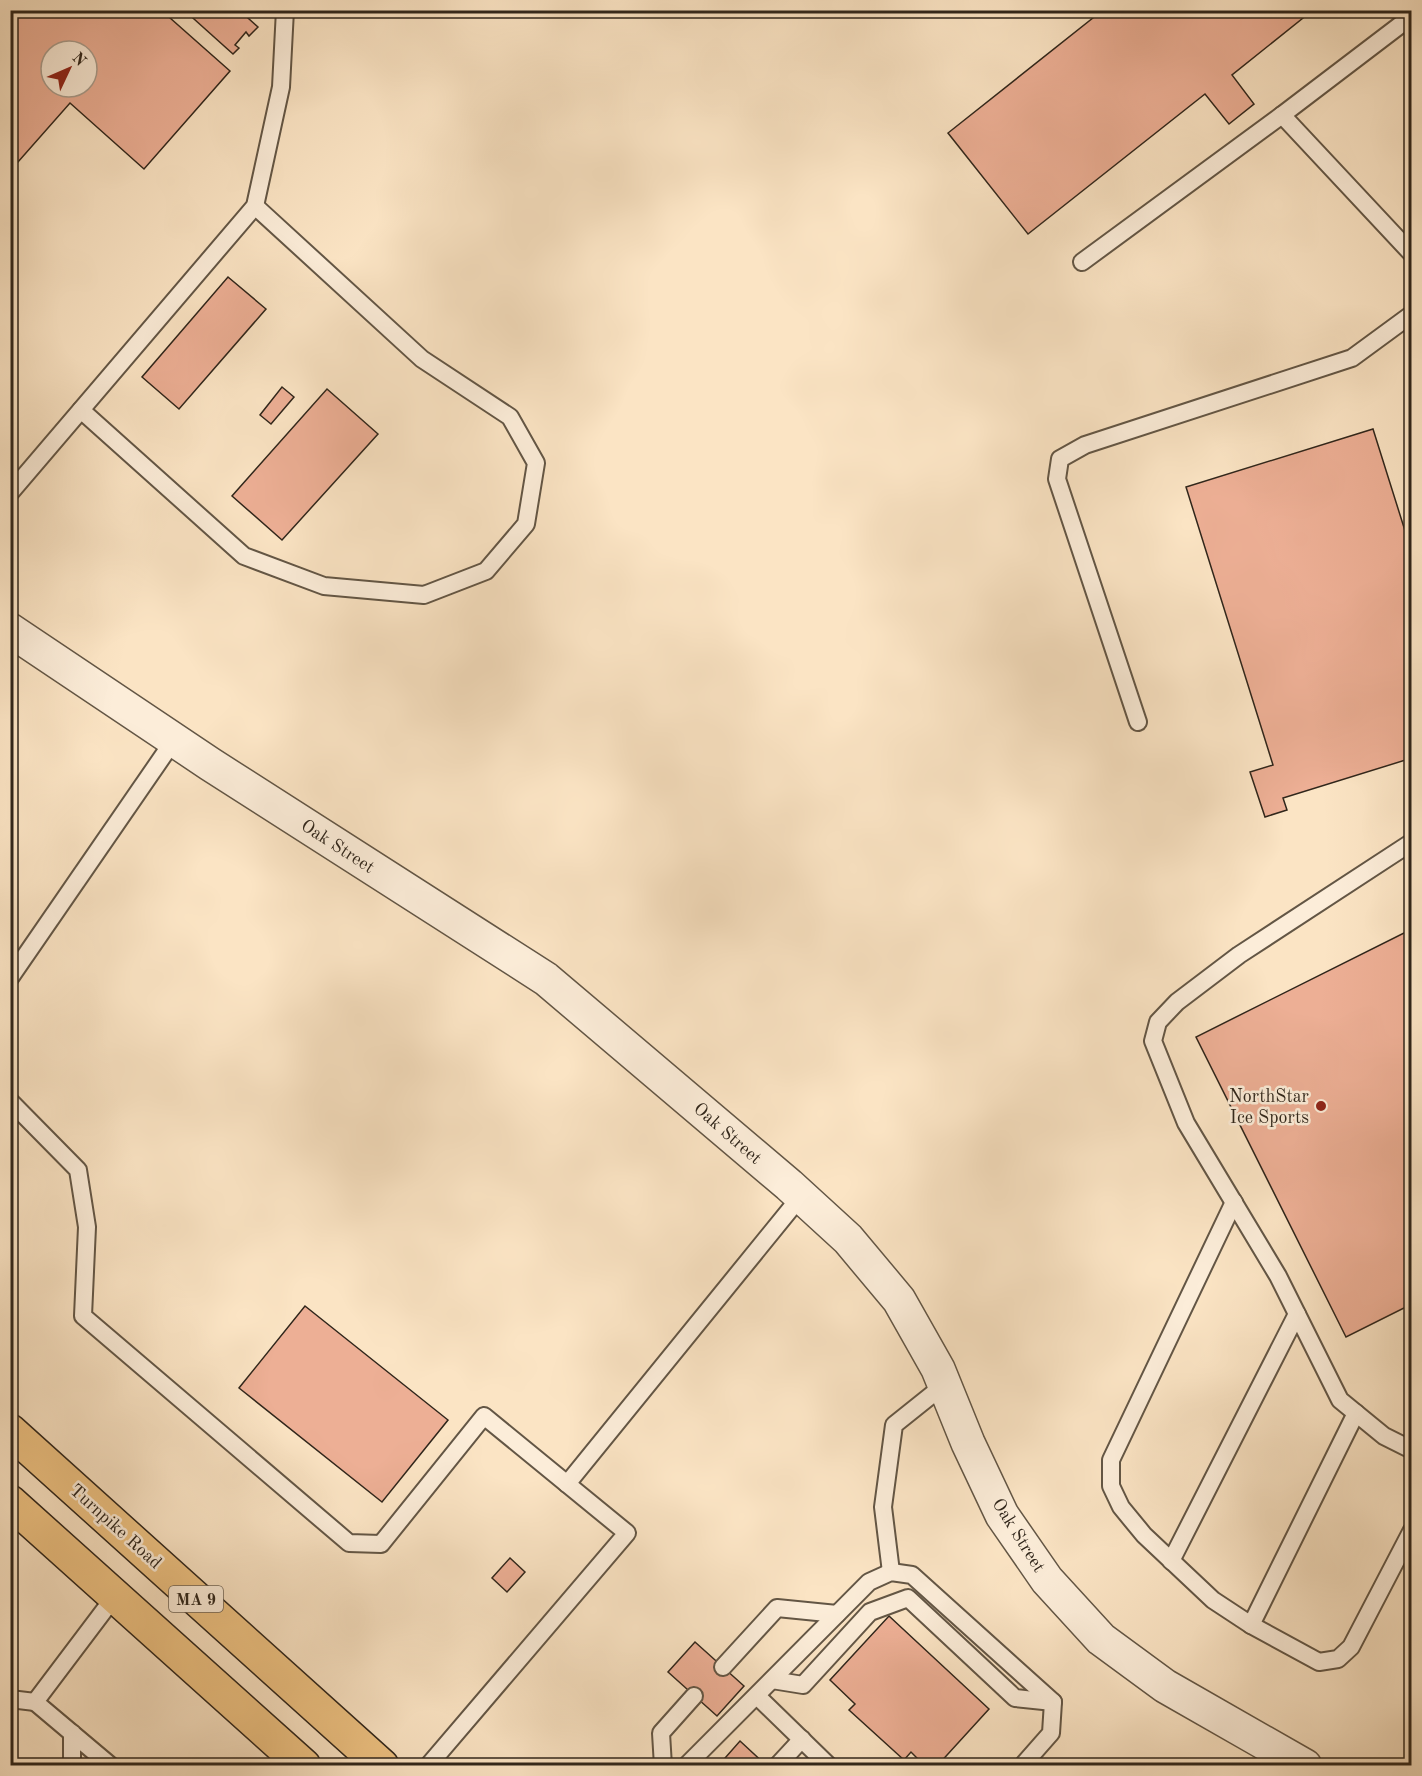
<svg xmlns="http://www.w3.org/2000/svg" width="1422" height="1776" font-family="'Old Standard TT',serif">
<rect width="100%" height="100%" fill="#fbe4c4"/>
<filter id="stains"><feTurbulence type="fractalNoise" baseFrequency=".00333" numOctaves="4"/><feColorMatrix values="0 0 0 0 .2 0 0 0 0 .09 0 0 0 0 .02 0 0 0 .5 -.17"/></filter>
<radialGradient id="worn" r=".72"><stop offset=".6" stop-color="#630" stop-opacity="0"/><stop offset="1" stop-color="#630" stop-opacity=".3"/></radialGradient>
<g fill="#edaf95" stroke="#30261b" stroke-width="1.5" fill-rule="evenodd">
<path d="M10 10H161L230 71 144 169 70 103 10 171ZM51 51H87V87H51Z"/>
<polygon points="184,10 239,10 258,27 249,36 246,32 235,45 239,48 233,54"/>
<polygon points="1103,10 1313,10 1232,75 1254,104 1229,124 1205,94 1028,234 948,133"/>
<polygon points="228,277 266,309 179,409 142,377"/>
<polygon points="282,387 294,397 271,424 260,415"/>
<polygon points="327,389 378,434 282,540 232,496"/>
<polygon points="1373,429 1412,553 1412,758 1283,798 1287,810 1265,817 1250,772 1273,765 1186,487"/>
<polygon points="1412,929 1412,1304 1346,1337 1196,1037"/>
<polygon points="305,1306 448,1420 382,1502 239,1388"/>
<polygon points="510,1558 525,1572 507,1592 492,1578"/>
<polygon points="889,1616 989,1709 937,1766 925,1766 911,1752 904,1760 849,1710 855,1704 830,1680"/>
<polygon points="695,1642 744,1686 717,1716 668,1672"/>
<polygon points="740,1741 767,1766 718,1766"/>
</g>
<g fill="none" stroke-linecap="round" stroke-linejoin="round">
<g stroke="#635645" stroke-width="20">
<g id="lane">
<polyline points="1282,115 1412,16"/>
<polyline points="1082,262 1282,115 1412,254"/>
<polyline points="81,410 244,556 324,586 424,595 486,571 526,524 536,463 510,417 422,359 255,206"/>
<polyline points="10,493 255,206 281,87 285,10"/>
<polyline points="1138,722 1057,479 1060,459 1085,445 1352,358 1412,314"/>
<polyline points="1412,842 1239,955 1177,1002 1158,1022 1153,1041 1186,1123 1278,1276 1340,1400 1384,1436 1412,1450"/>
<polyline points="10,978 174,740"/>
<polyline points="10,1101 78,1170 87,1227 83,1316 349,1543 381,1544 484,1416 627,1533 428,1766"/>
<polyline points="1234,1202 1111,1460 1111,1486 1121,1507 1144,1535 1213,1600 1251,1625 1319,1662 1338,1659 1351,1647 1412,1530"/>
<polyline points="567,1484 801,1196"/>
<polyline points="1171,1561 1297,1314"/>
<polyline points="891,1572 883,1507 894,1425 944,1385"/>
<polyline points="1251,1625 1356,1413"/>
<polyline points="723,1667 777,1608 837,1614"/>
<polyline points="772,1680 803,1685 870,1612 908,1598 1015,1698 1053,1702"/>
<polyline points="757,1696 829,1766"/>
<polyline points="10,1699 35,1702"/>
<polyline points="72,1733 72,1766"/>
<polyline points="111,1766 35,1702 115,1596"/>
<polyline points="663,1766 661,1733 694,1696"/>
<polyline points="686,1766 869,1582 891,1572 912,1575 1053,1702 1051,1733 1022,1766"/>
<polyline points="777,1766 802,1739"/>
</g>
</g>
<g stroke="#635645" stroke-width="36">
<polyline id="street" points="10,630 210,764 546,979 789,1185 848,1239 899,1300 938,1369 968,1443 1002,1515 1047,1580 1101,1639 1165,1686 1305,1766"/>
</g>
<g stroke="#30261b" stroke-width="36">
<g id="highway">
<polyline points="10,1431 382,1766"/>
<polyline points="10,1502 304,1766"/>
</g>
</g>
<use href="#lane" stroke="#fcedd9" stroke-width="16"/>
<use href="#street" stroke="#fcedd9" stroke-width="33"/>
<use href="#highway" stroke="#eec282" stroke-width="33"/>
</g>
<circle fill="#8f2418" stroke="#fcedd9" stroke-width="2" cx="1321" cy="1106" r="6"/>
<g text-anchor="middle" stroke-width="5" stroke-linejoin="round" paint-order="stroke">
<rect fill="#fcedd9" stroke="#6d6254" stroke-width="1.5" x="169" y="1586" width="54" height="26" rx="4.5"/>
<g font-size="16" font-weight="bold" fill="#30261b">
<text x="196" y="1605">MA 9</text>
</g>
<g font-size="18" fill="#30261b" stroke="#fcedd9">
<text transform="translate(338 846) rotate(33)" y="6">Oak Street</text>
<text transform="translate(728 1133) rotate(41)" y="6">Oak Street</text>
<text transform="translate(116 1526) rotate(42)" y="6">Turnpike Road</text>
<text transform="translate(1019 1535) rotate(58)" y="6">Oak Street</text>
</g>
<g font-size="18" fill="#30261b" stroke="#fcedd9" text-anchor="end">
<text x="1309" y="1102">NorthStar<tspan x="1309" dy="21">Ice Sports</tspan></text>
</g>
</g>
<rect width="1422" height="1776" fill="none" stroke="#fbe4c4" stroke-width="36"/>
<rect x="12" y="12" width="1398" height="1752" fill="none" stroke="#30261b" stroke-width="3"/>
<rect x="18" y="18" width="1386" height="1740" fill="none" stroke="#30261b" stroke-width="1.5"/>
<g transform="translate(69 69) rotate(46)"><circle r="28" fill="#fcedd9" stroke="#aa9d8d" stroke-width="1.5"/>
<path d="M0-4.5L10 22L0 15L-10 22Z" fill="#8f2418"/>
<text y="-9" font-size="16" font-weight="bold" text-anchor="middle" fill="#30261b">N</text>
</g>
<rect width="100%" height="100%" filter="url(#stains)"/>
<rect width="100%" height="100%" fill="url(#worn)"/>
</svg>
